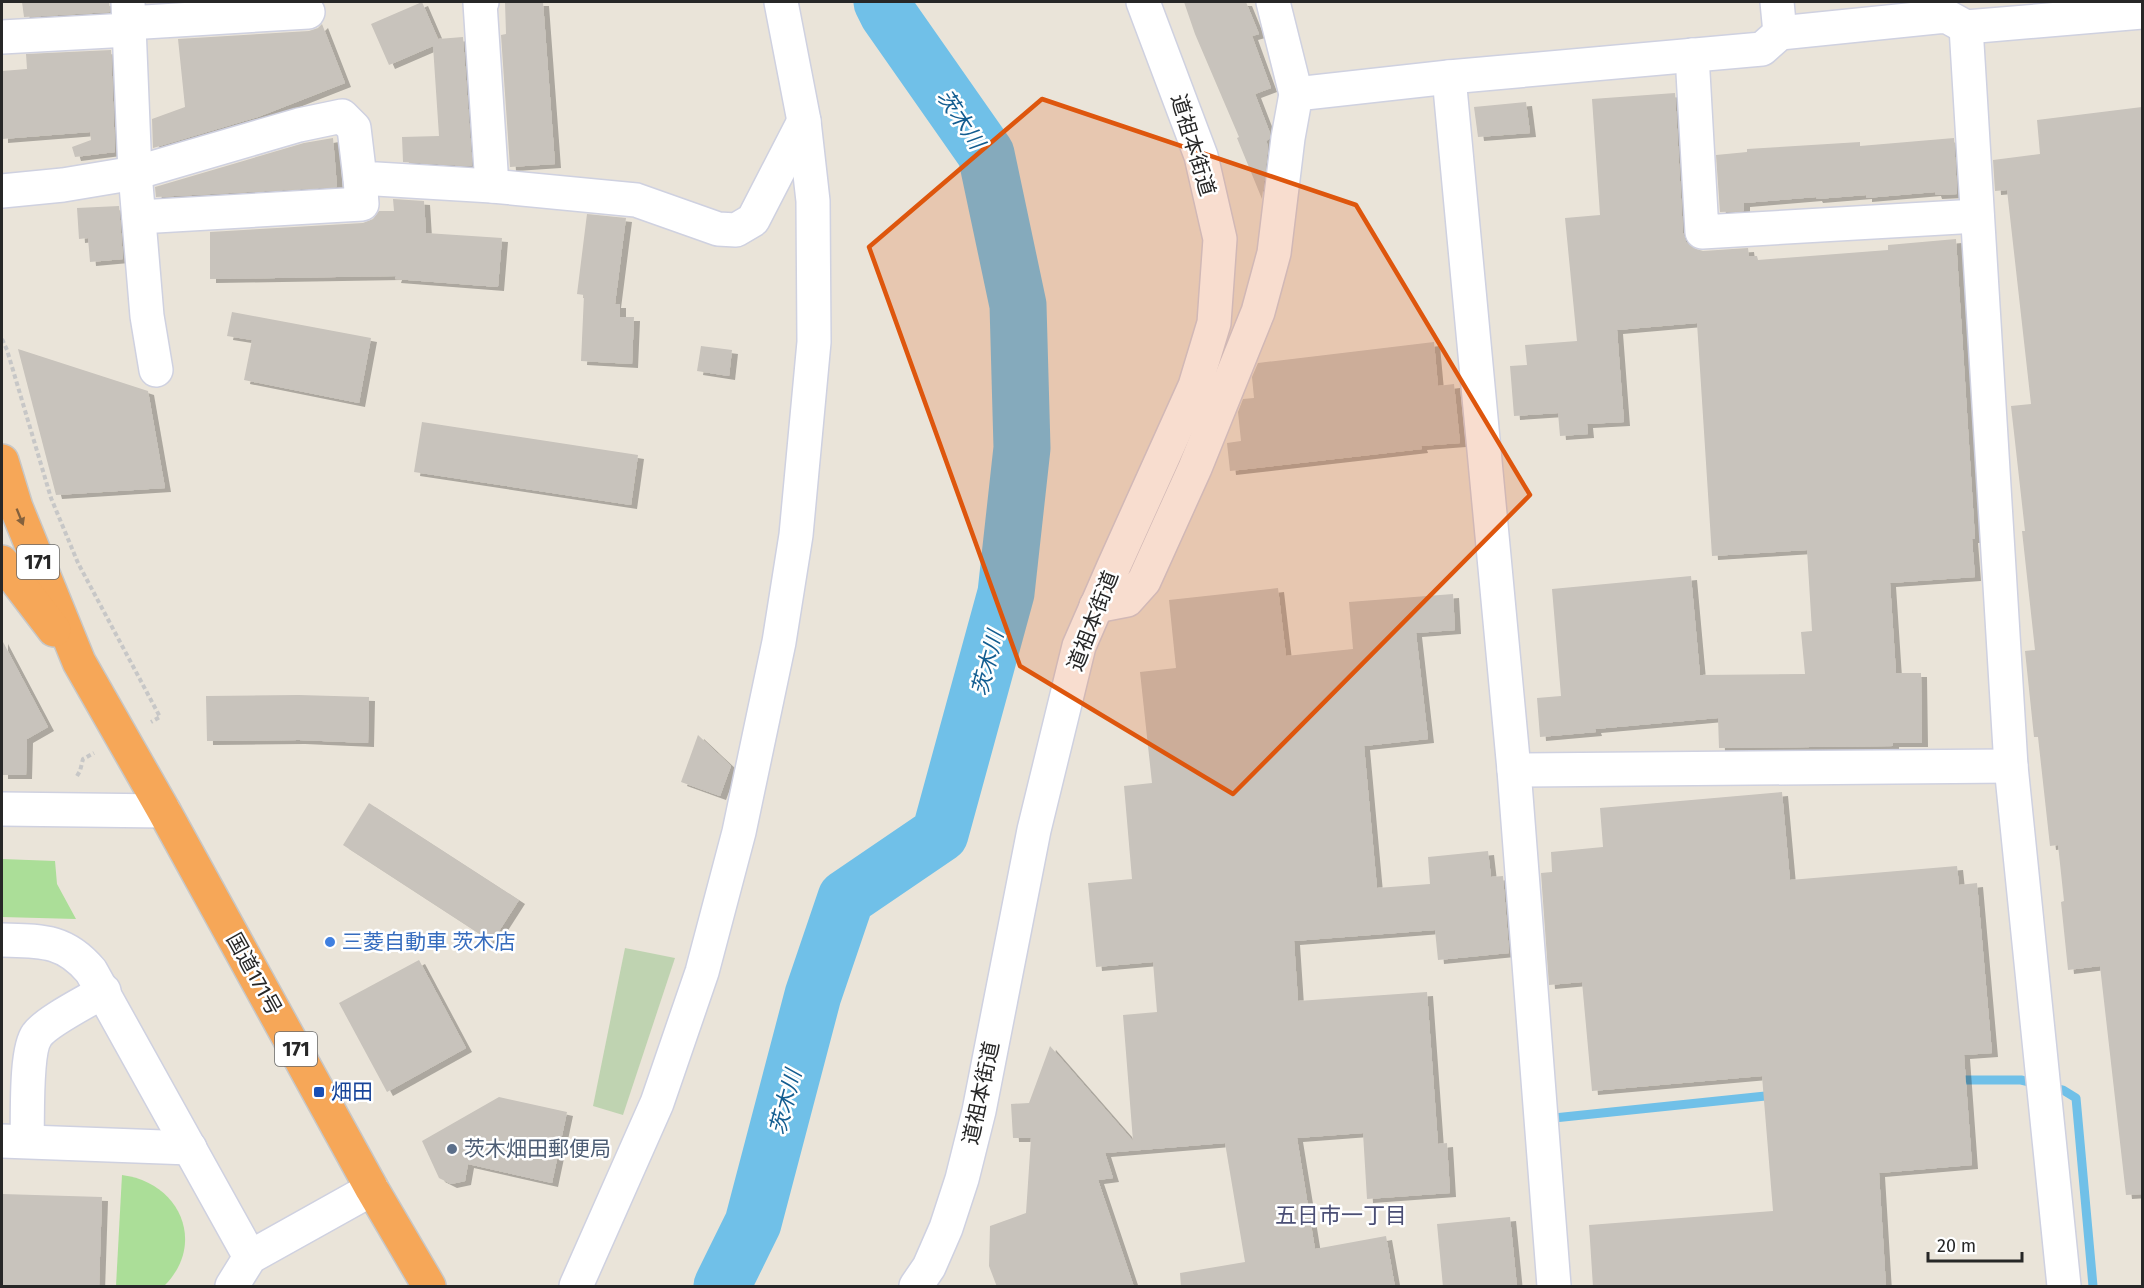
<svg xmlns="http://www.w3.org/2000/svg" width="2144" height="1288" font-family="'Fira Sans','Noto Sans JP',sans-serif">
<defs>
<filter id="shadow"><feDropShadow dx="6" dy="4" stdDeviation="0" flood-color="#0004"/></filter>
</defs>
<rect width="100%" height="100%" fill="#eae4d9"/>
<g fill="#abde98">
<polygon points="2,859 55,861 57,884 76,919 2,917"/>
<path d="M122 1175C180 1182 207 1244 164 1286H116Z"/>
</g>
<polygon fill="#bfd3b1" points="625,948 675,958 623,1115 593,1106"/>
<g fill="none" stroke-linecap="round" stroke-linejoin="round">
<g stroke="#70c0e8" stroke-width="9">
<polyline points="1956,1080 2021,1080 2038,1084"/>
<polyline points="2051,1087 2063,1090 2076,1098 2093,1286"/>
<polyline points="1554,1118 1775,1095"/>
</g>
<polyline stroke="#70c0e8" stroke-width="57" points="722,1286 753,1223 813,995 846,898 940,834 1006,593 1022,448 1018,305 986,154 888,14 882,2"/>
</g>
<g fill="#c8c3bc" filter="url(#shadow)">
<polygon points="22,2 109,2 110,12 24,17"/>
<polygon points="422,2 438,39 463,37 472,166 403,162 402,137 439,136 433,46 389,65 371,24"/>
<polygon points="505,2 543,2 555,164 510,167 501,35 506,34"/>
<polygon points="1184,2 1246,2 1259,34 1252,36 1271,88 1255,94 1270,133 1269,139 1266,141 1268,146 1262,199 1237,138 1239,137 1195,34"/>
<polygon points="322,24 345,83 258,117 153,148 152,119 185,107 178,39 309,31 318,28"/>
<polygon points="111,50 115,152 75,157 72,147 91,140 90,132 2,139 2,71 27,69 26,54"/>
<polygon points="1675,93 1683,233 1686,242 1693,248 1703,251 1748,248 1749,256 1757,256 1758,260 1888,250 1888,245 1956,239 1975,539 1972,539 1975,577 1890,583 1896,673 1921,673 1922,743 1893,743 1893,746 1719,748 1718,718 1595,729 1596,732 1540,737 1537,698 1561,696 1552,589 1691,576 1700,675 1805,674 1801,632 1812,631 1807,550 1712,556 1697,323 1617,330 1624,422 1587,424 1588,434 1560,436 1558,413 1514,416 1510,366 1527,365 1525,345 1577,341 1565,218 1600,215 1592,99"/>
<polygon points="1526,102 1530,133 1478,137 1474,107"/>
<polygon points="2142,107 2142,1194 2126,1195 2100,966 2068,970 2061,902 2064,901 2058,845 2050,846 2038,737 2034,737 2025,651 2035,650 2022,531 2025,531 2011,406 2031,404 2007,190 1995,191 1993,160 2040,154 2037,120"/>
<polygon points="333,138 337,187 156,197 155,187 304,143"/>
<polygon points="1954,138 1957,194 1936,195 1935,192 1866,198 1866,195 1817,199 1816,197 1744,203 1744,211 1720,212 1716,155 1747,152 1747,149 1860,142 1860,146"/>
<polygon points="393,199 424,201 426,233 502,238 498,287 395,279 396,276 210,279 210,232 363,223 373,219 379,211 394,211"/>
<polygon points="119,206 123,259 90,262 88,238 79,239 77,208"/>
<polygon points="587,214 626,218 615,304 620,304 620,317 634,317 632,364 581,361 584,295 577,294"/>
<polygon points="232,312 371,338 359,403 244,380 252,340 227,336"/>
<polygon points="1434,342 1438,386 1454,384 1460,443 1421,446 1422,449 1230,471 1227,443 1241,441 1238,412 1243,399 1254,398 1252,377 1258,363"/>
<polygon points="701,346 732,350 729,376 697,371"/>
<polygon points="18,349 148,391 165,488 56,495"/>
<polygon points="422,422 638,455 631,505 414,472"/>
<polygon points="1278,588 1286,656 1353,649 1349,602 1453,594 1455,630 1416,633 1428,739 1364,746 1377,888 1430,884 1428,857 1488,851 1491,877 1503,876 1509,953 1438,960 1435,930 1294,941 1298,1001 1427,992 1438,1144 1447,1143 1450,1193 1367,1199 1363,1133 1297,1138 1315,1249 1386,1236 1395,1287 1181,1287 1180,1273 1245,1262 1225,1143 1105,1153 1113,1178 1098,1180 1134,1287 997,1287 989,1266 990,1226 1026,1213 1031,1138 1013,1138 1011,1104 1029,1103 1050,1046 1133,1141 1123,1015 1157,1012 1153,962 1096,967 1088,883 1132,879 1124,786 1152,783 1140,672 1176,668 1169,600"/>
<polygon points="2,640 48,727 27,739 26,775 2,775"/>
<polygon points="299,695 369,697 368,743 299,740 207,741 206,696"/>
<polygon points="698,735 731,766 720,796 681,782"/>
<polygon points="1782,792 1790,880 1957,866 1959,885 1977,883 1992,1053 1964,1055 1972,1165 1879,1173 1886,1287 1593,1287 1589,1225 1773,1211 1762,1076 1592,1091 1582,982 1549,985 1541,873 1552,872 1551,852 1603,847 1600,808"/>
<polygon points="369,803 519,900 492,942 343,845"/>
<polygon points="419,960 466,1048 387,1092 339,1003"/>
<polygon points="499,1097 567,1112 552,1183 468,1164 465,1181 451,1184 439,1178 422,1141"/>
<polygon points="2,1194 102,1197 99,1287 2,1287"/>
<polygon points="1510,1217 1517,1287 1443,1287 1437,1224"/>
</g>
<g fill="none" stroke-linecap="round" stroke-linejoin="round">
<g stroke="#cfd1e0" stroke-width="36">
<g id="minor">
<polyline points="128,2 135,173 147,316 156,370"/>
<polyline points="482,2 480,3 492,186"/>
<polyline points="1273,2 1296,94"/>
<polyline points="1777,2 1780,33"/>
<polyline points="128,23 308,12"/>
<polyline points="1966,27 2011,766 2064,1286"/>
<polyline points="2,37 128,30"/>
<polyline points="1692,55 1702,232 1977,216"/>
<polyline points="1449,77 1514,770 1554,1286"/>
<polyline points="2,191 63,185 135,173 299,125 342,116 354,128 360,178 492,186 636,200 718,229 736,230 753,220 804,121"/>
<polyline points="139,217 362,204 360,178"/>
<polyline points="1096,606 1127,600 1144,581 1195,468 1258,312 1274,253 1288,138 1296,94 1449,77 1762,49 1780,33 1946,16 1966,27 2142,12"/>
<polyline points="1514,770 2011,766"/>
<polyline points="2,809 164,811"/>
<path d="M2 940C40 941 64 939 91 971L250 1257"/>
<polyline points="2,1141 190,1148"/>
<path d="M27 1141C28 1119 25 1051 37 1035 47 1021 88 1001 104 991"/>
<polyline points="232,1286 250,1257 372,1189"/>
<polyline points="576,1286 657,1103 702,972 739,832 779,642 796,535 814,342 813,201 804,121 781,2"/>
<polyline points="916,1286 929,1267 946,1228 962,1179 979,1111 1034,830 1079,646 1113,568 1195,386 1214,323 1220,239 1201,156 1143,2"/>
</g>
</g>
<g stroke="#c7c7c7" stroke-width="36">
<g id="highway">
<polyline points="2,461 16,507 79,662 164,811 372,1189 429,1286"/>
<polyline points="2,562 54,630"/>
</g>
</g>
<g stroke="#c7c7c7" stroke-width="4" stroke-dasharray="4.5 3" stroke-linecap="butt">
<polyline points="2,339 7,350 51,498 78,563 160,717 151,722"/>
<polyline points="77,776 80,771 83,759 94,753"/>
</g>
<use href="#minor" stroke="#fff" stroke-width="33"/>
<use href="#highway" stroke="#f6a758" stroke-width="33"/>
</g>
<defs><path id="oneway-solid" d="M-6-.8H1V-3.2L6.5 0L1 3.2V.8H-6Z" transform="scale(1.5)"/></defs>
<use fill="#84613d" href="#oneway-solid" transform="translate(20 517) rotate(68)"/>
<path fill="#de560d" fill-opacity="0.2" stroke="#de560d" stroke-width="4.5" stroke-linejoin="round" d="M1042 99 1356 205 1530 495 1233 794 1020 666 869 247Z"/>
<circle fill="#3f7fe0" stroke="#fff" stroke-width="2" cx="330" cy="942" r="6"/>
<rect fill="#1a4fb4" stroke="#fff" stroke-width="2" x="313" y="1086" width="12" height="12" rx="3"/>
<circle fill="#5c6f8a" stroke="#fff" stroke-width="2" cx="452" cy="1149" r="6"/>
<g text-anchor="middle" stroke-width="5" stroke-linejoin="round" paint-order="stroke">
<g fill="#fff" stroke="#686868" stroke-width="1.5">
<rect x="17" y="545" width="42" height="34" rx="4.5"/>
<rect x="275" y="1032" width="42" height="34" rx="4.5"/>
</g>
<g font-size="20" font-weight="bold" fill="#272727">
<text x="38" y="569">171</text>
<text x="296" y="1056">171</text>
</g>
<g font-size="21" fill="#272727" stroke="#fff">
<text transform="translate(1193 145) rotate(73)" y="7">道祖本街道</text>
<text transform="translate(1093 621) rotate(-69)" y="7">道祖本街道</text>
<text transform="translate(254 974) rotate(61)" y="7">国道171号</text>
<text transform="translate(981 1093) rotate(-78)" y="7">道祖本街道</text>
</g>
<g font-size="21" fill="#366cbe" stroke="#fff" text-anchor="start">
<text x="342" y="949">三菱自動車 茨木店</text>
</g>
<g font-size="21" fill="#164399" stroke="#fff" text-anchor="start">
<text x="331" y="1099">畑田</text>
</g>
<g font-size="21" fill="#4e5e75" stroke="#fff" text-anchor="start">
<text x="464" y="1156">茨木畑田郵便局</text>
</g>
<g font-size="22" font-style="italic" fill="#135d90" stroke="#fff">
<text transform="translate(961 119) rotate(56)" y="8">茨木川</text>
<text transform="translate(987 663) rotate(-75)" y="8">茨木川</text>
<text transform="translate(785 1102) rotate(-75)" y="8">茨木川</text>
</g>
<g font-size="22" fill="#4b4f75" stroke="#fff">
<text x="1341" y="1223">五日市一丁目</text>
</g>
</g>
<rect width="2144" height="1288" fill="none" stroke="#272727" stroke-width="6"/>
<path d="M1928 1252v9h94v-9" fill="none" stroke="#272727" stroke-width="3"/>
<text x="1937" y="1252" font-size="18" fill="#272727" stroke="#ffffff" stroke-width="4.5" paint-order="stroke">20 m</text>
</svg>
